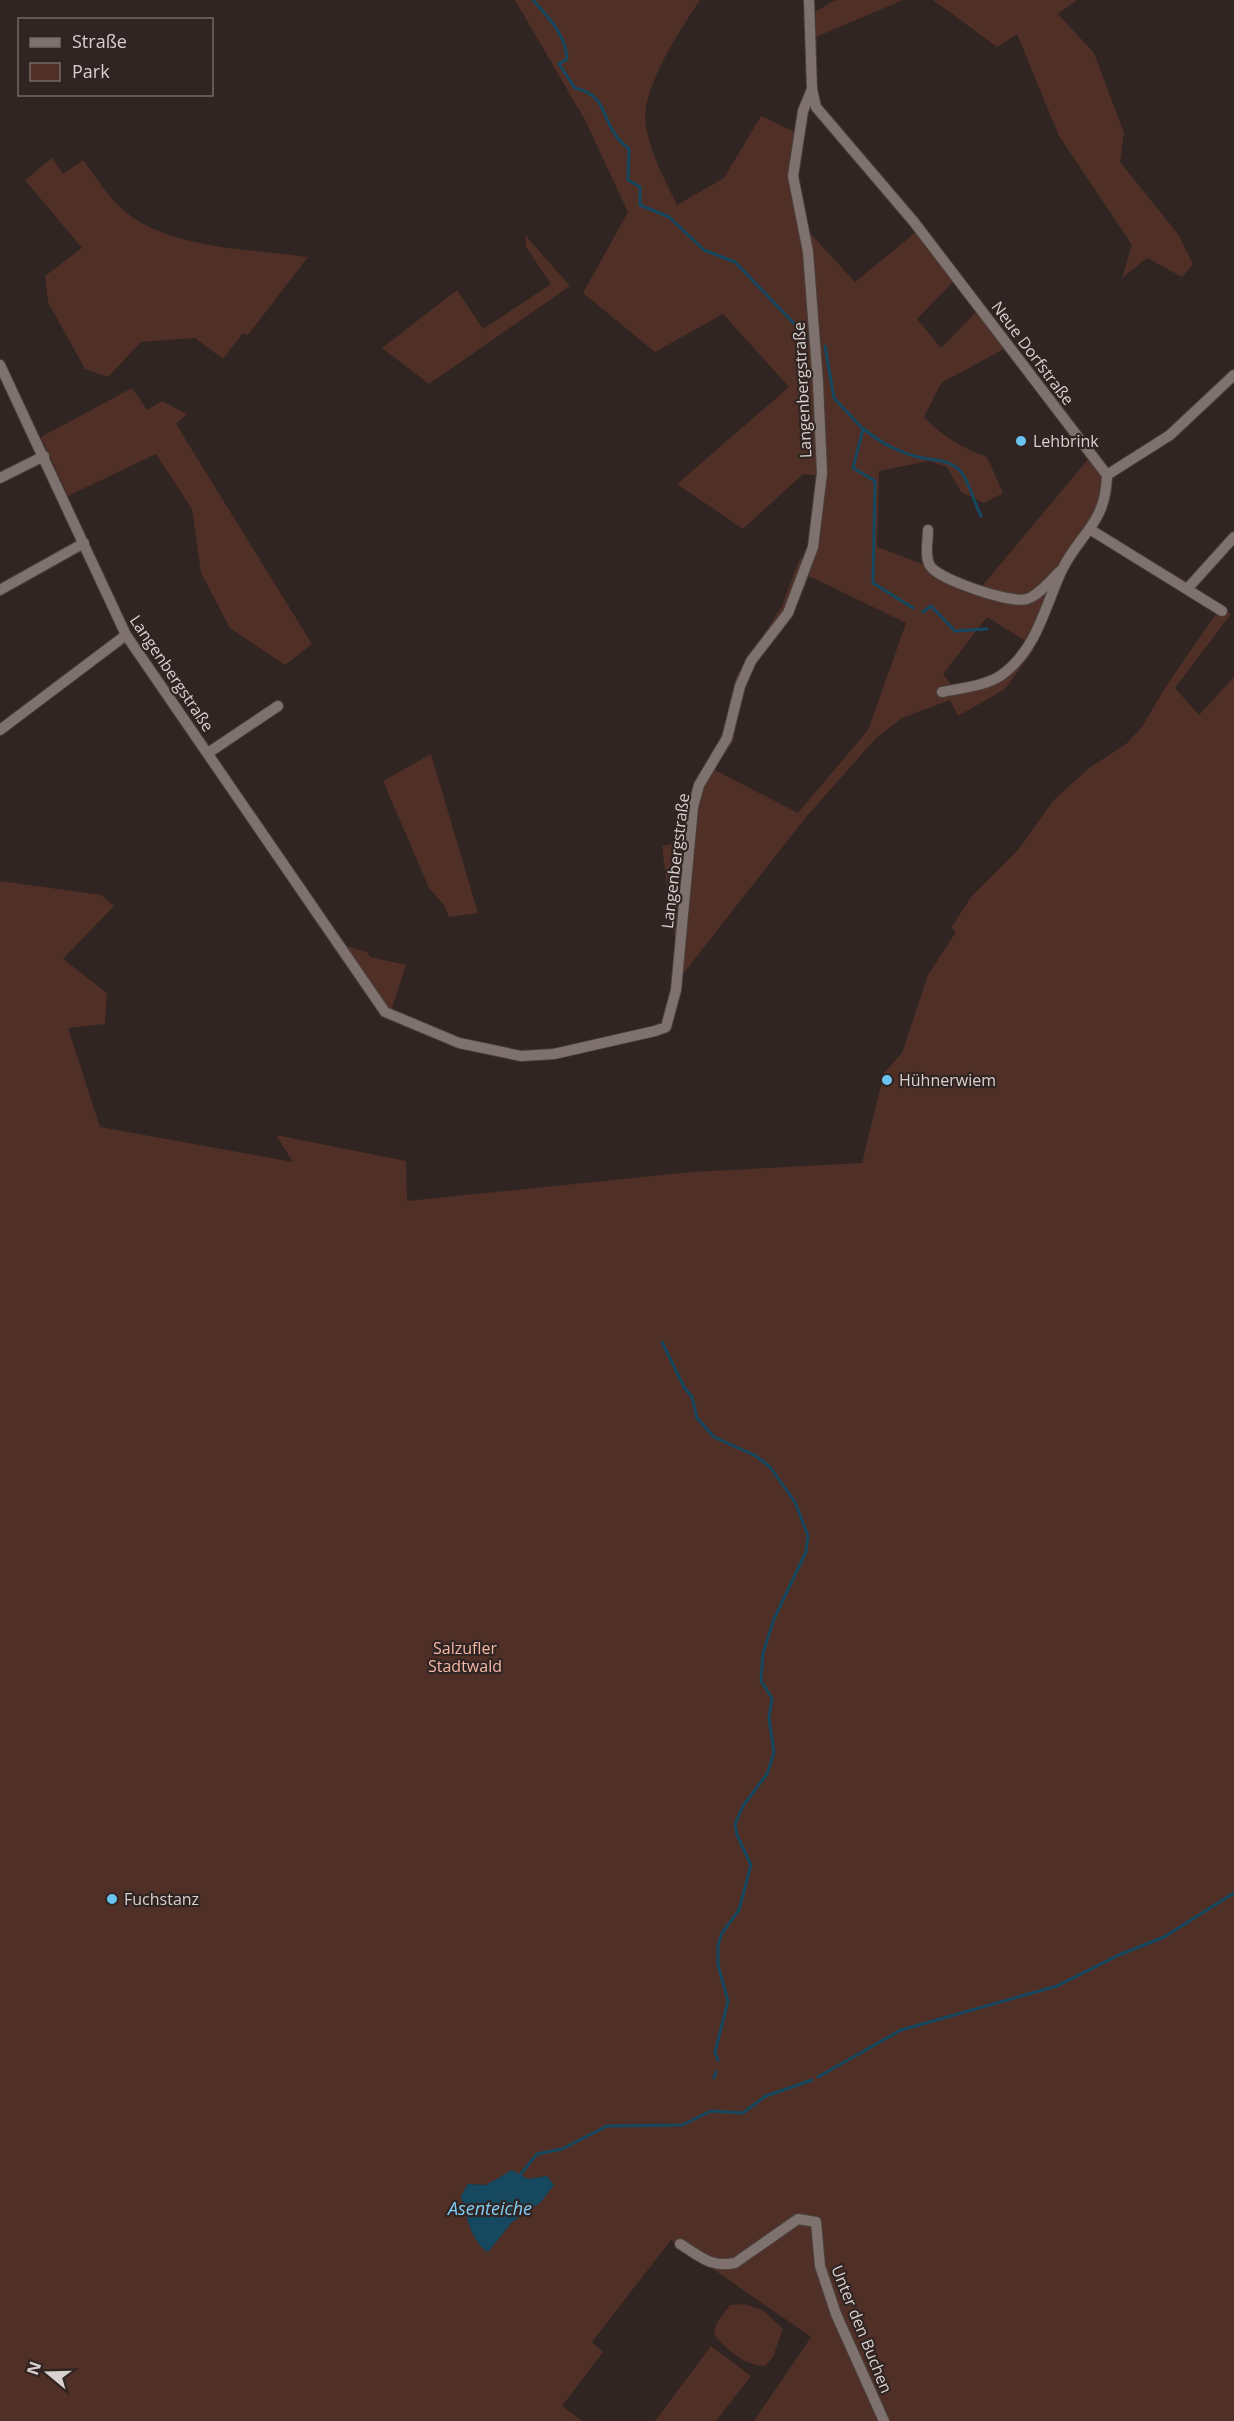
<svg xmlns="http://www.w3.org/2000/svg" width="1234" height="2421" font-family="'Open Sans',sans-serif">
<rect width="100%" height="100%" fill="#302522"/>
<g fill="#502f26" fill-rule="evenodd">
<path d="M515 0H700C680 30 639 91 646 127 651 155 665 180 677 205L724 178 761 116 795 132 790 174 808 231 855 282 915 233 953 282 917 319 941 348 976 312 1006 348 941 383 924 417C942 436 962 448 987 457L1003 493 984 503 961 492 947 467 929 461 879 471 877 547 982 586 1090 457 1104 474C1101 520 1051 600 1029 643L987 617 943 674 953 687 1003 679 1035 648 1005 689 958 716 950 700 902 718 877 737 806 817 683 974 671 919 662 846 688 841 700 778 723 732 736 677 782 606 800 558 808 562 820 476 803 474 743 529 677 484 789 387 723 314 655 352 583 293 628 212 585 120ZM809 576 906 623 868 730 798 813 713 769 733 742 743 690 754 664 792 617Z"/>
<polygon points="836,0 903,0 816,37 816,11"/>
<polygon points="933,0 1077,0 1058,14 1094,53 1124,133 1120,162 1178,234 1193,264 1182,277 1147,258 1122,278 1132,245 1059,136 1017,34 997,47"/>
<path d="M52 158 63 174 83 160C94 174 104 191 117 204 159 249 250 249 308 257L248 335 243 333 223 359 195 338 141 342 108 377 85 369 48 302 45 276 82 248 25 180Z"/>
<polygon points="525,235 570,286 429,384 382,348 457,290 483,329 551,284 526,247"/>
<polygon points="132,388 147,410 162,401 187,414 176,424 312,644 285,665 230,628 201,573 192,509 156,454 68,496 41,437"/>
<path d="M1097 528 1186 581 1231 614 1175 688 1199 715 1234 677V2421H754L811 2337 671 2240 592 2342 603 2352 562 2406 582 2421H0V881L101 895 114 906 63 959 107 993 105 1024 68 1028 100 1127 293 1162 276 1135 406 1161 407 1201 692 1172 862 1163 884 1073 902 1053 928 975 956 932 951 928 971 897 1017 851 1054 800 1089 768 1126 744 1142 727 1163 691 1217 612 1187 591 1091 537ZM547 2176 541 2202 512 2222 488 2252C471 2242 466 2214 461 2196L468 2184 486 2185Z"/>
<polygon points="431,754 478,913 449,917 444,905 429,888 383,781"/>
<polygon points="342,945 367,952 370,957 406,965 391,1011 380,1001"/>
<path d="M744 2304 763 2310 783 2329 773 2357 765 2366C747 2367 725 2349 714 2334L716 2324 730 2305Z"/>
<polygon points="711,2346 751,2376 716,2421 655,2421"/>
</g>
<path fill="#164860" d="M512 2170 528 2179 547 2176 554 2185 541 2202 512 2222 488 2252C471 2242 466 2214 461 2196L468 2184 486 2185Z"/>
<g fill="none" stroke-linecap="round" stroke-linejoin="round">
<g stroke="#164860" stroke-width="3">
<path d="M533 0C549 18 566 35 567 59L559 64 575 88C606 96 600 112 615 134 618 140 624 145 629 149L628 180 640 187V205L669 217 704 250 735 262 807 337"/>
<polyline points="825,346 834,398 863,429 853,468 875,481 873,583 913,608"/>
<path d="M864 429C880 443 902 454 923 458 937 461 952 460 962 473 969 483 975 504 981 516"/>
<polyline points="923,612 931,606 955,631 987,629"/>
<polyline points="662,1342 684,1387 692,1397 697,1418 714,1437 756,1456 770,1467 795,1502 808,1536 806,1552 774,1619 763,1653 761,1681 772,1698 769,1718 774,1752 771,1762 767,1774 743,1806 735,1824 737,1835 751,1865 739,1910 722,1933 718,1945 718,1965 728,2001 715,2052 718,2060"/>
<polyline points="818,2077 901,2030 1057,1986 1119,1955 1164,1937 1234,1893"/>
<polyline points="714,2078 716,2072"/>
<polyline points="520,2175 537,2154 562,2149 607,2126 682,2125 711,2111 743,2113 766,2096 812,2080"/>
</g>
<g stroke="#4a413e" stroke-width="12">
<g id="minor">
<path d="M809 0 812 89 816 107 914 222 1107 475C1106 525 1079 533 1061 572 1044 609 1037 648 1003 674 987 686 961 688 942 692"/>
<polyline points="0,365 126,635 385,1012 459,1043 521,1056 554,1054 655,1031 666,1027 676,990 693,807 699,785 727,738 740,686 751,661 788,613 813,547 822,473 818,383 808,252 793,176 803,111 812,89"/>
<polyline points="1107,475 1170,435 1234,375"/>
<polyline points="0,478 44,456"/>
<path d="M928 530C928 541 924 558 931 567 941 580 1011 604 1027 599 1039 595 1050 581 1059 572"/>
<polyline points="1091,530 1222,611"/>
<polyline points="1188,588 1234,537"/>
<polyline points="0,590 84,543"/>
<polyline points="0,730 126,635"/>
<polyline points="208,753 278,706"/>
<path d="M680 2244C700 2256 710 2268 735 2263L798 2219 816 2222 820 2266 836 2314 884 2421"/>
</g>
</g>
<use href="#minor" stroke="#7f726e" stroke-width="10"/>
</g>
<g fill="#6ac3f1" stroke="#302522" stroke-width="2">
<circle cx="1021" cy="441" r="6"/>
<circle cx="887" cy="1080" r="6"/>
<circle cx="112" cy="1899" r="6"/>
</g>
<g text-anchor="middle" stroke-width="4.5" stroke-linejoin="round" paint-order="stroke">
<g font-size="16" fill="#d9d1cf" stroke="#302522">
<text transform="translate(1033 353) rotate(53)" y="6">Neue Dorfstraße</text>
<text transform="translate(802 390) rotate(-93)" y="6">Langenbergstraße</text>
<text transform="translate(172 673) rotate(56)" y="6">Langenbergstraße</text>
<text transform="translate(675 861) rotate(-83)" y="6">Langenbergstraße</text>
<text transform="translate(862 2329) rotate(68)" y="6">Unter den Buchen</text>
</g>
<g font-size="16" fill="#d9d1cf" stroke="#302522" text-anchor="start">
<text x="1033" y="447">Lehbrink</text>
<text x="899" y="1086">Hühnerwiem</text>
<text x="124" y="1905">Fuchstanz</text>
</g>
<g font-size="16" fill="#f5b6a5" stroke="#302522">
<text x="465" y="1654">Salzufler<tspan x="465" dy="18">Stadtwald</tspan></text>
</g>
<g font-size="18" font-style="italic" fill="#80cdf7" stroke="#302522">
<text x="490" y="2215">Asenteiche</text>
</g>
</g>
<rect x="18" y="18" width="195" height="78" fill="#302522" stroke="#746a67" stroke-width="1.5"/>
<rect x="30" y="38" width="30" height="9" fill="#7f726e" stroke="#746a67" stroke-width="1.5"/>
<text x="72" y="48" font-size="18" fill="#d9d1cf">Straße</text>
<rect x="30" y="63" width="30" height="18" fill="#502f26" stroke="#746a67" stroke-width="1.5"/>
<text x="72" y="78" font-size="18" fill="#d9d1cf">Park</text>
<g transform="translate(48 2373) rotate(289)" stroke="#302522" stroke-width="4.5" paint-order="stroke">
<path d="M0-4.5L10 22L0 15L-10 22Z" fill="#d9d1cf"/>
<text y="-9" font-size="16" font-weight="bold" text-anchor="middle" fill="#d9d1cf">N</text>
</g>
</svg>
